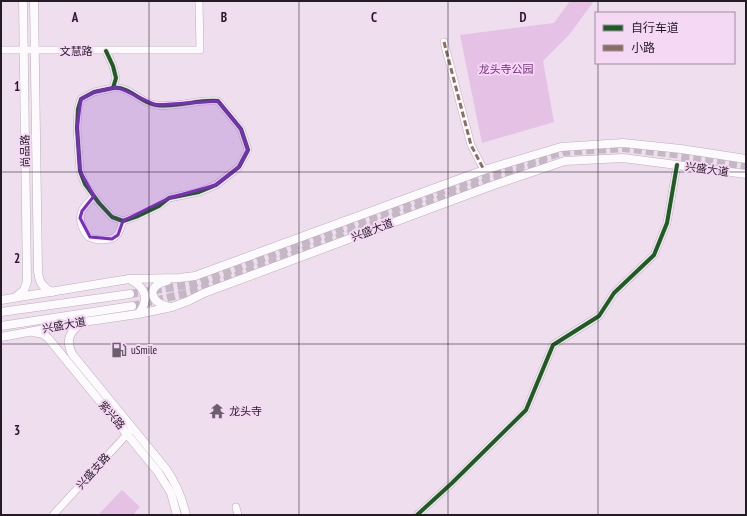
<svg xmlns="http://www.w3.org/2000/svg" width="747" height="516" font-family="'PT Sans Narrow','Noto Sans SC',sans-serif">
<rect width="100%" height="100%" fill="#eedeee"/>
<g fill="#e5c1e5">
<polygon points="570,1 594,1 569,35 543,61 554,122 482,143 460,35 554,23"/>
<polygon points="122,490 140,507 133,515 98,515"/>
</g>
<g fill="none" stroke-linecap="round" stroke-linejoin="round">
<g stroke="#c6b7c6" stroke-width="8" stroke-dasharray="8 4" stroke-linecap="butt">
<polyline points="681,161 746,169"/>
<polyline points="130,294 194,284 485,175 563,152 624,148 746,163"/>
<polyline points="132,306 196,291 488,181 547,162"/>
</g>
<g stroke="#bbafbb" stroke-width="8">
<g id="minor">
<polyline points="444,42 471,145 484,170"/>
<polyline points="1,50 200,50 199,1"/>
<path d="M106 51 113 66 116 78 113 88 94 92 81 99 78 109 77 128 80 171 85 184 99 203 112 217 123 221 138 216 159 206 169 198 199 192 216 185 239 167 248 150 241 129 218 101C198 99 177 108 156 105 140 103 130 86 113 88"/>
<path d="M94 196C90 201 84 206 82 211 78 219 83 232 89 237 96 241 111 241 116 236 120 232 121 226 123 221"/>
<polyline points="236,507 238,515"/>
<polyline points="53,515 130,431"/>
<polyline points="417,515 452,483 526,410 553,345 599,316 614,293 654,255 667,223 677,165"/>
</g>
</g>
<g stroke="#bbafbb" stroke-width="9">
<g id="major">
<path d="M34 1 38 271C39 282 42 287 52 292"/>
<path d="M131 280C146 288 150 300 138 314"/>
<path d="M167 281C145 286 150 303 169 307"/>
<polyline points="16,297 24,290 27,282 23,1"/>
<polyline points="1,300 129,279 179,278 195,276 484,170 561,147 623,143 681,149 746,159"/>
<polyline points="1,312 130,294"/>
<path d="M82 322C70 332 65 339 72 354L166 469C176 483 182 498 186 515"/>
<polyline points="1,326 132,306"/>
<polyline points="33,332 43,334 48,338 158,472 171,493 177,515"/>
<polyline points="1,337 83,322 138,314 172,307 188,301 204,293 491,186 565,161 623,158 746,174"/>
</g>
</g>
<use href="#minor" stroke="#fcfafc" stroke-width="7"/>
<use href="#major" stroke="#fcfafc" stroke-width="8"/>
<polyline stroke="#8d6e63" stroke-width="3" stroke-dasharray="6 3" stroke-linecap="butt" points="444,42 471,145 484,170"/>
<g stroke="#f4d8f4" stroke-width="6">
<g id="cycleway">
<path d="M106 51 113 66 116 78 113 88 94 92 81 99 78 109 77 128 80 171 85 184 99 203 112 217 123 221 138 216 159 206 169 198 199 192 216 185 239 167 248 150 241 129 218 101C198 99 177 108 156 105 140 103 130 86 113 88"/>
<polyline points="417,515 452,483 526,410 553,345 599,316 614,293 654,255 667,223 677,165"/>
</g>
</g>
<use href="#cycleway" stroke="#1b5e20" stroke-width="4"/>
</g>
<path fill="#7b2cbf" fill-opacity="0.2" stroke="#7b2cbf" stroke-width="3" stroke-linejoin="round" d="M117 87 156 105 218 101 241 129 248 150 239 167 216 185 169 198 123 221 118 235 112 239 90 237 80 218 82 211 94 196 80 171 77 128 81 99 94 92Z"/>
<path fill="none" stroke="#251b26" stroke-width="1" stroke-opacity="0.55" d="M149 1V515M299 1V515M448 1V515M598 1V13M598 63V515M1 172H746M1 344H746"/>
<defs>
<g id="fuel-bare" transform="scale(1.2)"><path d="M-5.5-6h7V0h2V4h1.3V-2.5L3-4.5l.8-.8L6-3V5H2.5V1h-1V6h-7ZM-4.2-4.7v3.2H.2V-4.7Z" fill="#6b5f6c" stroke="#f4d8f4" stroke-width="2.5" paint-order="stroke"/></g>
<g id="temple-bare" transform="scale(1.2)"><path d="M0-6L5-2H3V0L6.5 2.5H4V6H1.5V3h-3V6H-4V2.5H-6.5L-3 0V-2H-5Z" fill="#6b5f6c" stroke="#f4d8f4" stroke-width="2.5" paint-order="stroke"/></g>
</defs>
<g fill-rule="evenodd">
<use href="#fuel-bare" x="119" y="350"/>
<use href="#temple-bare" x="217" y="411"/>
</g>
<g text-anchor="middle" stroke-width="4" stroke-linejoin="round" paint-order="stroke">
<g font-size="11" fill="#251b26" stroke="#f4d8f4">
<text x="76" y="55">文慧路</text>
<text transform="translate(25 151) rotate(-91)" y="4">尚品路</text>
<text transform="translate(707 169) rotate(8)" y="4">兴盛大道</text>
<text transform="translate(372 230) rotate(-21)" y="4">兴盛大道</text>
<text transform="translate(64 325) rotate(-10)" y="4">兴盛大道</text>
<text transform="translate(112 415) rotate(50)" y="4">紫兴路</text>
<text transform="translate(93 471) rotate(-48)" y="4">兴盛支路</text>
</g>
<g font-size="11" fill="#7d2b82" stroke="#f4d8f4">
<text x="506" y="73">龙头寺公园</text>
</g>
<g font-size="11" fill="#251b26" stroke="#f4d8f4" text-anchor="start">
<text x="131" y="354">uSmile</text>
<text x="229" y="415">龙头寺</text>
</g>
</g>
<g font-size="13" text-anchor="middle" font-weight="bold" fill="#251b26" stroke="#f4d8f4" stroke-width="4" stroke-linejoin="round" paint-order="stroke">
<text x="75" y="22">A</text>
<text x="224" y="22">B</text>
<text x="374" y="22">C</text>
<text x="523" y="22">D</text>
<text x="17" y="91">1</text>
<text x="17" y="263">2</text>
<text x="17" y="435">3</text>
</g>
<rect width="747" height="516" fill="none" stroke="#251b26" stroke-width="4"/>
<rect x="595" y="12" width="140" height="52" fill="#f4d8f4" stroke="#a18ca2"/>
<rect x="603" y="25" width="20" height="6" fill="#1b5e20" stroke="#a18ca2"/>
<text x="631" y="32" font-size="12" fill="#251b26">自行车道</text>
<rect x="603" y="45" width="20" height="6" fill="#8d6e63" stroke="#a18ca2"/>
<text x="631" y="52" font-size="12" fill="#251b26">小路</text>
</svg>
